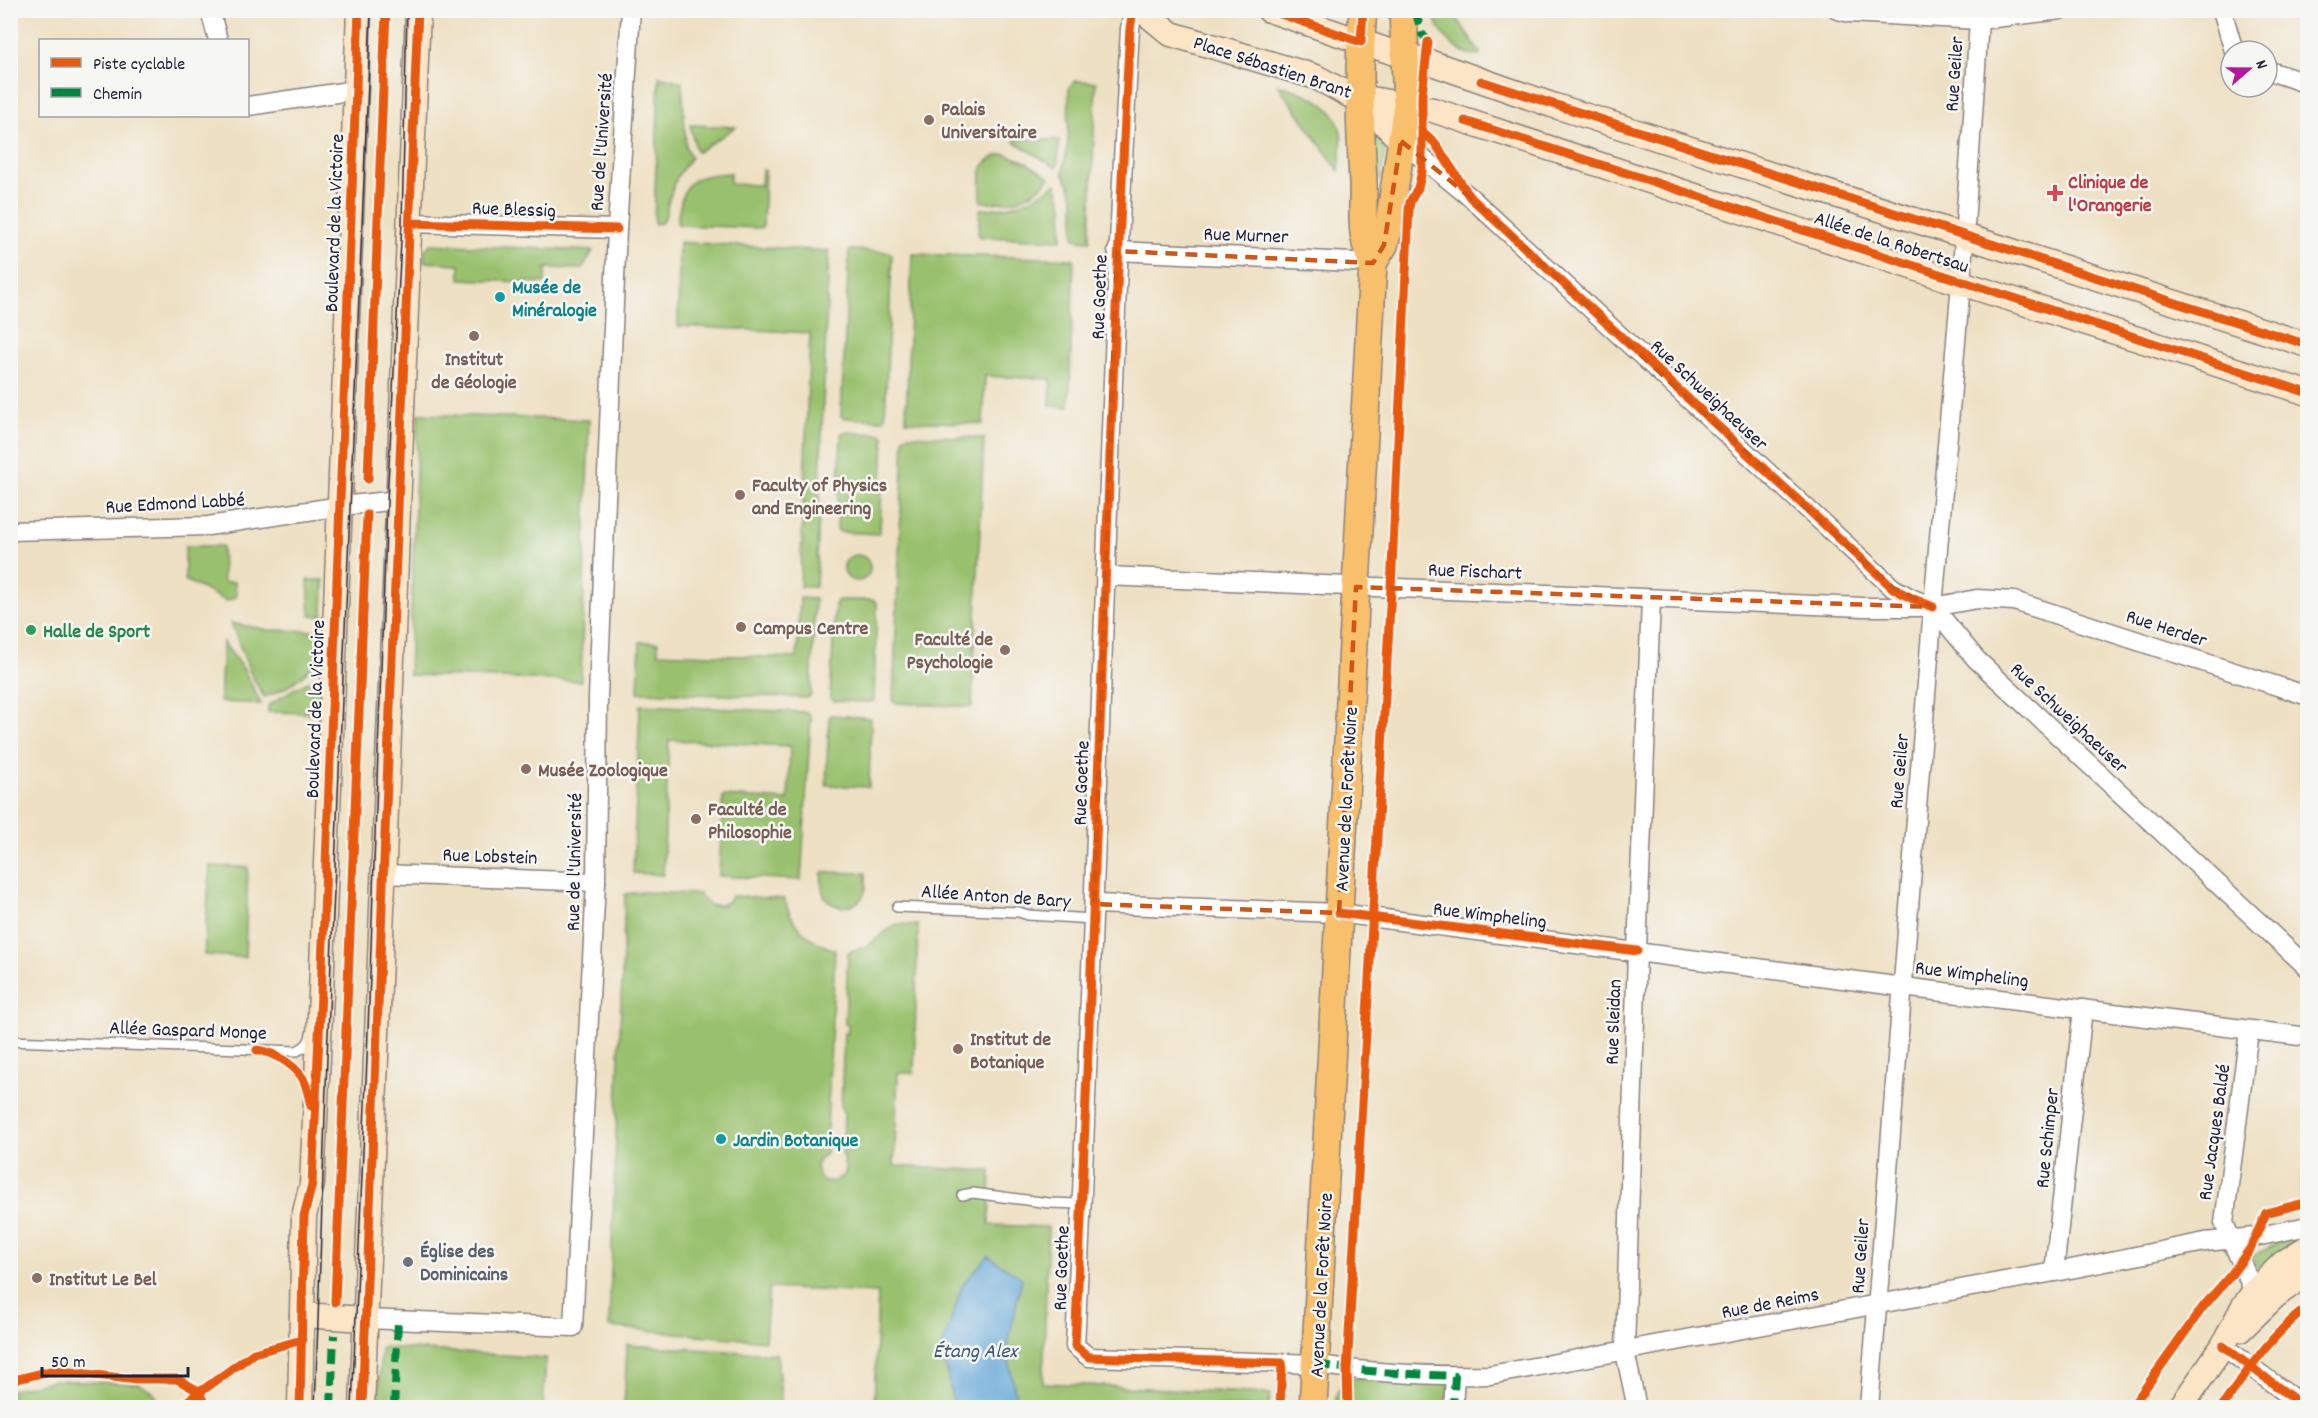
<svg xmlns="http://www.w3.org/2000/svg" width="2318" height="1418" font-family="Dekko,sans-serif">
<rect width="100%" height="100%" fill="#f6f6f2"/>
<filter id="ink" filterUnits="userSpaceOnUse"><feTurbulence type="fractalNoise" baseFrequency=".0167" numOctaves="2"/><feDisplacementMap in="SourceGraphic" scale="12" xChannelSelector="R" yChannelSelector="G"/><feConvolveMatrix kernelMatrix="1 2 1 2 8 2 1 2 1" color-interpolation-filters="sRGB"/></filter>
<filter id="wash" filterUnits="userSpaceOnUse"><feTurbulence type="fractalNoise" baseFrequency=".008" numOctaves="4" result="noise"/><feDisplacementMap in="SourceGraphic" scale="24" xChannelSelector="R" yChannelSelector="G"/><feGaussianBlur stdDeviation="1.35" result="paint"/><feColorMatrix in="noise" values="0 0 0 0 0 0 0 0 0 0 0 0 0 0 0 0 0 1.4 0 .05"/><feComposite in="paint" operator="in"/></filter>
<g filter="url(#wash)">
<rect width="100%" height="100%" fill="#eee0c2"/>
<g fill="#99c16d" stroke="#5e7254" stroke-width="1.5">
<path d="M1432 11H1452L1480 52 1479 55C1455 57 1438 31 1432 11Z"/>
<polygon points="659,76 682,82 686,147 691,157 677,177 669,199 665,218 661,223 654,224"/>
<polygon points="1076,81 1096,82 1090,241 1077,240 1074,237 1074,200 1070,186 1063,173 1068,141 1069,87"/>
<path d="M1278 85C1305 93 1336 101 1341 134 1343 145 1340 159 1339 171Z"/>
<polygon points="690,125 736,127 698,152 696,151"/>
<polygon points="1372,130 1386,141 1381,180 1374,179"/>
<polygon points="1014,139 1059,140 1058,165 1055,167 1015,142"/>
<path d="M1005 154 1026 162 1050 178C1028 201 1012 204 981 202 981 177 975 159 1005 154Z"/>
<path d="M762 170H765L763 226 760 228 679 225 677 222C684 181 687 176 730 173V184L761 185Z"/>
<path d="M1056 184 1063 205 1062 240 981 237 978 234 980 209C1013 209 1029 202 1056 184Z"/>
<polygon points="679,242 829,251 816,587 800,587 810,333 678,326"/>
<polygon points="431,244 593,251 582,269 546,268 545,283 460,279 460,264 424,262 424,250"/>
<polygon points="851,250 889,252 892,255 885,417 883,420 844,418 841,416 849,252"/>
<polygon points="912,254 1074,259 1069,407 1050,406 1051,379 985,376 983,424 906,421"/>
<polygon points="418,414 589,420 581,681 409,675"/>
<polygon points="843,432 882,434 884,437 880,531 878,534 839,532 837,529 841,435"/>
<polygon points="907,435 984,438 972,707 895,703 893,701 904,438"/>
<polygon points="185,546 222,546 223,582 235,582 236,597 226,601 185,580"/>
<circle cx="857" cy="568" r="13"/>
<polygon points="308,580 324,580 323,616 310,616"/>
<polygon points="800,598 815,599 811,695 807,698 638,692 640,642 658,642 658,653 797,658"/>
<polygon points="838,600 874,600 877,604 874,700 871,702 834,701 830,698 835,605"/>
<path d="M231 623 268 630 321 631 320 657C305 676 287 690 264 697L250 672Z"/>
<polygon points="223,642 244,670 261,704 220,702"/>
<polygon points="310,681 317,684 319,687 318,710 312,713 268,712 268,706 292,690"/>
<polygon points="640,705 807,712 811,718 801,880 719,876 723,796 788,800 790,746 669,740 663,875 633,873"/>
<polygon points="831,715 871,718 869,787 826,785 829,718"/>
<polygon points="210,866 248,867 245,957 204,955"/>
<path d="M822 872 866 873C866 879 867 886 865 892 859 910 832 912 824 895 820 887 822 880 822 872Z"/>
<path d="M641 892 699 894 709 905C720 906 725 906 732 896L784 899C792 926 809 941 835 950L826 1154C815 1160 814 1168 820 1178 830 1185 841 1181 846 1171L842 1155 844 1114 841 1107 844 1033H848V1025L845 1024 848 952 867 946 896 924 918 925 914 1073H898L894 1166 991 1171 989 1225 1048 1227 1043 1383 1270 1394 1269 1407H802V1405L874 1407 878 1293 769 1288 765 1341 609 1327 625 894Z"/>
<polygon points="2302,1230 2307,1239 2260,1272 2251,1257"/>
<polygon points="627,1345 777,1354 782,1407 624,1407"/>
<polygon points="381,1347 546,1358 543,1407 378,1407"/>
<path d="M1351 1378 1461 1382 1459 1407 1335 1408C1335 1394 1338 1385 1351 1378Z"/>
<polygon points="55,1380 140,1384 156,1395 152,1407 11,1407 11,1390"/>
</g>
<polygon fill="#65a8d9" stroke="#44658a" stroke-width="1.5" points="988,1256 1022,1278 1007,1349 1016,1398 1029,1407 954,1407 942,1348 962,1286"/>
</g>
<g filter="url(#ink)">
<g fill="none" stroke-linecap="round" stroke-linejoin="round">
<g stroke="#88817e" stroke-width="12">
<g id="lane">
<polyline points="897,907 1019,912 1028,915 1093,919"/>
<path d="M10 1041 297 1051C305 1047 310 1043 311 1034"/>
<polyline points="962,1195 973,1193 1049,1203 1081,1204"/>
</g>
</g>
<g stroke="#88817e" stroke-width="21">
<g id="street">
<polyline points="210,10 218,40"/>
<path d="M1133 10 1130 29C1105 468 1097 907 1075 1346L1089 1357 1316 1364C1373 1374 1431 1376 1490 1375L2076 1268 2205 1242 2255 1237 2308 1226"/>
<polyline points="1838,10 1850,13 1979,20 2060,10"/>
<polyline points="2222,10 2234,51"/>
<polyline points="2267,70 2308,84"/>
<polyline points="248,106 356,90"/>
<polyline points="1972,131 1979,20"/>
<polyline points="1401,141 1470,197 1893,588 1911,598 1933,607 1976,659 2308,968"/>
<polyline points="410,223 617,229"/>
<polyline points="1117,251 1373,263"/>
<polyline points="10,531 208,526 341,506 399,500"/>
<polyline points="1105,576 1863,607 1933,607 1977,599 2014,601 2308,696"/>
<polyline points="382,874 596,882"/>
<polyline points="1094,904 1339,913 1903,987 2308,1037"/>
<polyline points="2249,1031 2224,1223 2254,1292"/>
<polyline points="2054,1272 2083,1009"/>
<polyline points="365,1319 573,1327 596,882 598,697 617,229 631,10"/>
<polyline points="2223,1346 2306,1408"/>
<polyline points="1453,1408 1455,1376"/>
<polyline points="1637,1408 1625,1352 1637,951 1651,600"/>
<polyline points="1869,1408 1933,607 1961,283 1971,138"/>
</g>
</g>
<g stroke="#88817e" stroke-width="27">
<g id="secondary">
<polyline points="1142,10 1171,34 1316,77 1349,95 1433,110 1945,278 2308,393"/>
<polyline points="1269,10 1406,57 1426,61 1552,105 2308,345"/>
<polyline points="1359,97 1401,141"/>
<polyline points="302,1315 365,1319"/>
<polyline points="2240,1330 2275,1296 2308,1272"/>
<polyline points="300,1408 304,1216 312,1184 321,993 359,10"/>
<polyline points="362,1408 418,10"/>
<polyline points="2180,1408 2223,1346 2243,1307 2254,1292 2283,1263 2308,1247"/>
</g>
</g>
<g stroke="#88817e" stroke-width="30">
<g id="primary">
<polyline points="1373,263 1384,245 1388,231 1407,105 1403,10"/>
<path d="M1313 1408 1373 263C1359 234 1364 212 1363 182 1360 124 1358 68 1363 10"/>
</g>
</g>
<use href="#lane" stroke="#fff" stroke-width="9"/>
<use href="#street" stroke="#fff" stroke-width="18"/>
<use href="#secondary" stroke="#fce5c4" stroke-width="24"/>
<use href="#primary" stroke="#f8bf6c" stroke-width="27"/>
<g stroke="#22223b" stroke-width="1.5">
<polyline points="315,1408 327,1058 371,10"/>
<polyline points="352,1408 367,1058 387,501 402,223 407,10"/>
</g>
<g stroke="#00873e" stroke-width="8" stroke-dasharray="15 8" stroke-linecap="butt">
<polyline points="1415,10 1422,34 1431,44"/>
<path d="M1316 1364C1362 1372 1408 1374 1455 1376L1453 1408"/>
<polyline points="331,1408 334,1335"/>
<polyline points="394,1408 398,1320"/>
</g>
<g stroke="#f6f6f2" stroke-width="13">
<g id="cycleway">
<path d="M1133 10 1130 29C1105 468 1097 907 1075 1346L1089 1357 1282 1363 1280 1408"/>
<polyline points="1269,10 1361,42 1363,10"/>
<polyline points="1481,81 2308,345"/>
<polyline points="1465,121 2308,393"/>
<polyline points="1423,132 1435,143 1470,197 1893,588 1911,598 1933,607"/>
<polyline points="410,223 617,229"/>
<polyline points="368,479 386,10"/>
<polyline points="1339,913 1637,951"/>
<path d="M257 1050C273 1052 292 1063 302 1077 307 1085 309 1097 311 1106"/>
<polyline points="335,1302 367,515"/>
<polyline points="2223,1346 2306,1408"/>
<polyline points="10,1381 54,1370 129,1379 177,1379 198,1391 207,1408"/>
<polyline points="178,1408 254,1353 302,1340"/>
<polyline points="300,1408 304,1216 312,1184 321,993 359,10"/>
<polyline points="362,1408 418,10"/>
<polyline points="1348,1408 1347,1370 1391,589 1409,210 1410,202 1418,188 1422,171 1422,95 1428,42"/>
<polyline points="2131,1408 2203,1307 2231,1275 2250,1249 2266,1213 2308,1202"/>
<path d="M2221 1408C2247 1372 2271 1334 2308 1307"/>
</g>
</g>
<use href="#cycleway" stroke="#e8590c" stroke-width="9"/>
</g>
</g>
<path fill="none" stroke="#d45411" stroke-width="4.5" stroke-dasharray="12 8" stroke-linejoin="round" d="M1401 141 1470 197 1893 588 1933 607 1356 587 1339 913 1094 904 1117 251 1373 263 1384 245Z"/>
<g fill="#8d6e63" stroke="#f6f6f2" stroke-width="2">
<circle cx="929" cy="120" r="6"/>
<circle cx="474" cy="336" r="6"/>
<circle cx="740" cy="495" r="6"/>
<circle cx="741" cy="627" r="6"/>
<circle cx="1005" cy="650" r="6"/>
<circle cx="526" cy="769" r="6"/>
<circle cx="696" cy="819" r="6"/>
<circle cx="958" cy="1049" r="6"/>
<circle cx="37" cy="1278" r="6"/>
</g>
<path fill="#e0444e" stroke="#f6f6f2" stroke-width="2" d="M2052 184h6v6h6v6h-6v6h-6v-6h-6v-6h6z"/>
<g fill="#0f9aa8" stroke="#f6f6f2" stroke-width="2">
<circle cx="500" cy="297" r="6"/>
<circle cx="721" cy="1139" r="6"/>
</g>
<circle fill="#2e9e5b" stroke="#f6f6f2" stroke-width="2" cx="31" cy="630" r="6"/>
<circle fill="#6b7280" stroke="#f6f6f2" stroke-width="2" cx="408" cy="1262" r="6"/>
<g text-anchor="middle" stroke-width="5" stroke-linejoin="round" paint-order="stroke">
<g font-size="20" fill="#22223b" stroke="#f6f6f2">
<text transform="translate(1273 66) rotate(18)" y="7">Place Sébastien Brant</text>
<text transform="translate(1953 74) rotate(-86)" y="7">Rue Geiler</text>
<text transform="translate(600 142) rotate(-86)" y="7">Rue de l'Université</text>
<text transform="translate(514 208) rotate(2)" y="7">Rue Blessig</text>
<text transform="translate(333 223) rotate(-88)" y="7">Boulevard de la Victoire</text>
<text transform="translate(1246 234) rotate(2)" y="7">Rue Murner</text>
<text transform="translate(1892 241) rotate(18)" y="7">Allée de la Robertsau</text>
<text transform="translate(1098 297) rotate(-88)" y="7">Rue Goethe</text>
<text transform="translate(1710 394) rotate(43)" y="7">Rue Schweighaeuser</text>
<text transform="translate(175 502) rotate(-3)" y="7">Rue Edmond Labbé</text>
<text transform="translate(1475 570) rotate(2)" y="7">Rue Fischart</text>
<text transform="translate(2167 627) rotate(18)" y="7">Rue Herder</text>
<text transform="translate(314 709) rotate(-88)" y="7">Boulevard de la Victoire</text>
<text transform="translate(2070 717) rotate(43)" y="7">Rue Schweighaeuser</text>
<text transform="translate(1898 771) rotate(-85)" y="7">Rue Geiler</text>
<text transform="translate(1080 783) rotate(-88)" y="7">Rue Goethe</text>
<text transform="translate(1345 799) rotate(-87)" y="7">Avenue de la Forêt Noire</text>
<text transform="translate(490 855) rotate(2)" y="7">Rue Lobstein</text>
<text transform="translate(573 862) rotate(-89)" y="7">Rue de l'Université</text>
<text transform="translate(996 895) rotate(4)" y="7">Allée Anton de Bary</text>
<text transform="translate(1490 914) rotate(7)" y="7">Rue Wimpheling</text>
<text transform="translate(1972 973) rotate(7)" y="7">Rue Wimpheling</text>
<text transform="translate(1612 1022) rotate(-88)" y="7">Rue Sleidan</text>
<text transform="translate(188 1029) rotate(2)" y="7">Allée Gaspard Monge</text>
<text transform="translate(2213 1132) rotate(-82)" y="7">Rue Jacques Baldé</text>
<text transform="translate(2046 1138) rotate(-84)" y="7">Rue Schimper</text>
<text transform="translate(1859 1256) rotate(-86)" y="7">Rue Geiler</text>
<text transform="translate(1060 1268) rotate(-88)" y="7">Rue Goethe</text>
<text transform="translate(1320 1285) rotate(-87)" y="7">Avenue de la Forêt Noire</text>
<text transform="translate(1770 1302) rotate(-11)" y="7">Rue de Reims</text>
</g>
<g font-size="20" font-weight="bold" fill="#785e54" stroke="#f6f6f2" text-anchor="start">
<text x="941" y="115">Palais<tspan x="941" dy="23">Universitaire</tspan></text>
<text x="474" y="365" text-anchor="middle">Institut<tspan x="474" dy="23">de Géologie</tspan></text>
<text x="752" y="491">Faculty of Physics<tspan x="752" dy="23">and Engineering</tspan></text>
<text x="753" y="634">Campus Centre</text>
<text x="993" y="645" text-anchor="end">Faculté de<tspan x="993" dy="23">Psychologie</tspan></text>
<text x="538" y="776">Musée Zoologique</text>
<text x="708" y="815">Faculté de<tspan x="708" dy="23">Philosophie</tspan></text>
<text x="970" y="1045">Institut de<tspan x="970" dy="23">Botanique</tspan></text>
<text x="49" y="1285">Institut Le Bel</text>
</g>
<g font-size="20" font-weight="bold" fill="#be3a42" stroke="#f6f6f2" text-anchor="start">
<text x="2068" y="188">Clinique de<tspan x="2068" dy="23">l'Orangerie</tspan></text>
</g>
<g font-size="20" font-weight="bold" fill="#0d838f" stroke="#f6f6f2" text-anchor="start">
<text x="512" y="293">Musée de<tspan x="512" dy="23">Minéralogie</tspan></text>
<text x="733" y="1146">Jardin Botanique</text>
</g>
<g font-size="20" font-weight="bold" fill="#27864d" stroke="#f6f6f2" text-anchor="start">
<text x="43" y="637">Halle de Sport</text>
</g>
<g font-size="20" font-weight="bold" fill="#5b616d" stroke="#f6f6f2" text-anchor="start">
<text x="420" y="1257">Église des<tspan x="420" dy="23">Dominicains</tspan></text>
</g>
<g font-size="21" font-style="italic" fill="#3d587a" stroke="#f6f6f2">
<text x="975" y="1357">Étang Alex</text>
</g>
</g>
<rect width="2318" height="1418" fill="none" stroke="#f6f6f2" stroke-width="36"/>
<rect x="39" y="39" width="210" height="78" fill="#f6f6f2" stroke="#a1a1a9" stroke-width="1.5"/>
<rect x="51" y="58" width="30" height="9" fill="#e8590c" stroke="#a1a1a9" stroke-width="1.5"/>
<text x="93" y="69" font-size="18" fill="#22223b">Piste cyclable</text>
<rect x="51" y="88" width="30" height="9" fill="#00873e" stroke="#a1a1a9" stroke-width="1.5"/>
<text x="93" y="99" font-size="18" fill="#22223b">Chemin</text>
<g transform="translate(2249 69) rotate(70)"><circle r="28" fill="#f6f6f2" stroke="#a1a1a9" stroke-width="1.5"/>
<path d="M0-4.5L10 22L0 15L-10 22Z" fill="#b5179e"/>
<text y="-9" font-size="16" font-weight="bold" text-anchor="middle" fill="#22223b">N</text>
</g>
<path d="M42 1367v9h146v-9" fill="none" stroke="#22223b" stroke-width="3"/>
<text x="51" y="1367" font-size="18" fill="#22223b" stroke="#f6f6f2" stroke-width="4.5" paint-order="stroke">50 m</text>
</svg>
